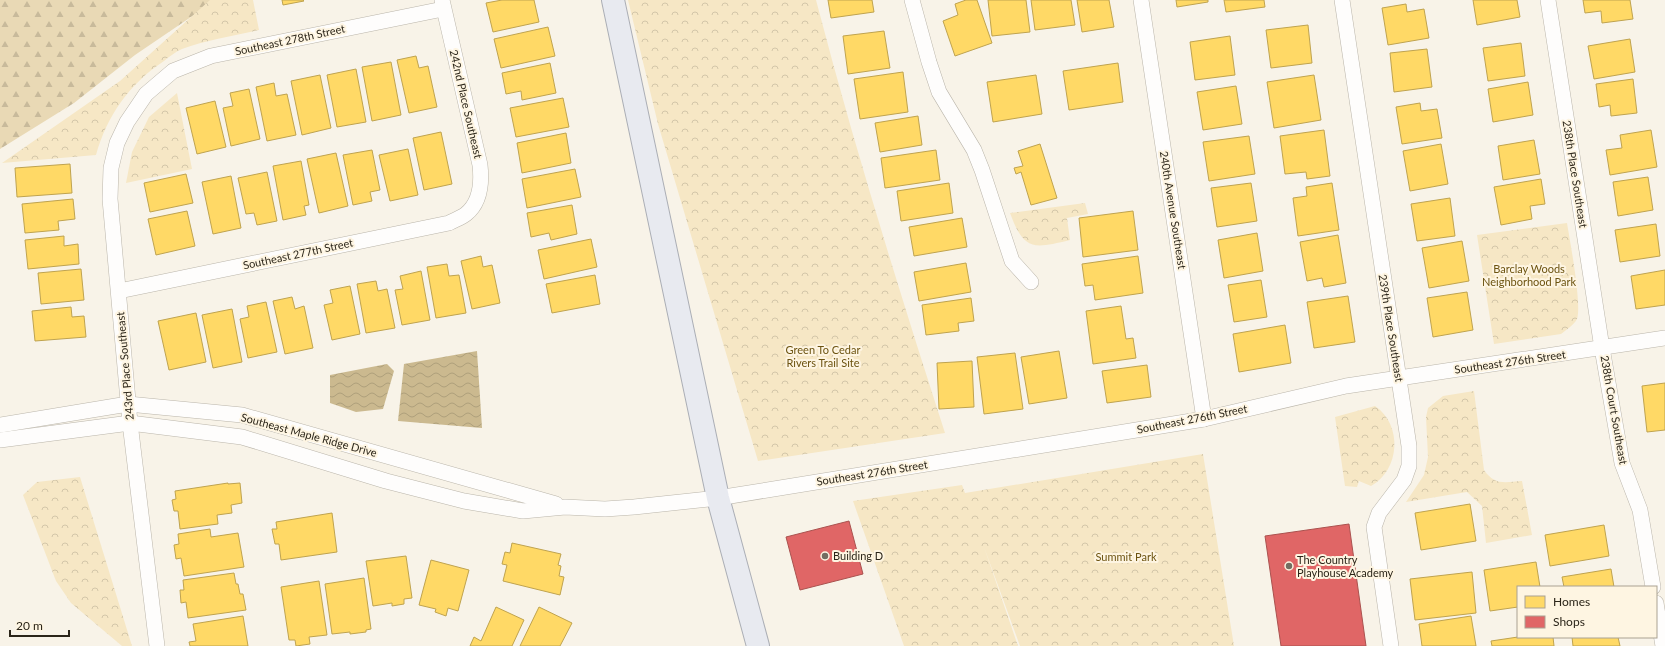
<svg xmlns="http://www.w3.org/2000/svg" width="1665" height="646" font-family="Lato,sans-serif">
<defs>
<pattern id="forest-firs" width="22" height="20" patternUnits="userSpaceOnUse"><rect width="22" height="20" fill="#e9d9b5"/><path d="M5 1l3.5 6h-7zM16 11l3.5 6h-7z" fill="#c8ba9b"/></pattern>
<pattern id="park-crowns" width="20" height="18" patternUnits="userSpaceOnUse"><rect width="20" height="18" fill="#f6e7c5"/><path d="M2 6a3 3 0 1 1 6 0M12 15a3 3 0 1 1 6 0" fill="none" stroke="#d3c6a9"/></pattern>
<pattern id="water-waves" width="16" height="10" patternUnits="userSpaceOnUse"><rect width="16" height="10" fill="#cbb98f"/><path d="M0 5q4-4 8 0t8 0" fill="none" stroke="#ae9f7b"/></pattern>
</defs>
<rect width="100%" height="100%" fill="#f8f3e8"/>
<polygon fill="url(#forest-firs)" points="0,0 216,0 135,55 74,103 0,149"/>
<g fill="url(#park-crowns)">
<path d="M210 0H253L259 30C233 36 206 40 182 49 175 52 169 57 164 61 129 84 107 116 96 155L2 163 120 81Z"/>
<path d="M628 0H816C854 146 899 290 945 433L758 461 658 124Z"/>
<polygon points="177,93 192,169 126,183 132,152 149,117"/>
<path d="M1085 203 1088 214 1067 218 1070 240C1033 249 1024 251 1010 213Z"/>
<path d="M1567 223C1570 241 1582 305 1577 319 1574 325 1566 330 1561 334L1494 344 1477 235Z"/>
<path d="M1474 391 1484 470C1495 486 1505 482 1522 481L1532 535 1486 543 1482 506 1467 492 1406 502 1424 475 1428 457 1426 417 1428 408 1443 396Z"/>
<path d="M1375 406C1403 425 1400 470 1371 486L1359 481 1357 487 1345 486 1335 417Z"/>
<polygon points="1203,454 1234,646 1020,646 984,547 1018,646 904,646 853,501 962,485 965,493"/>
<polygon points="80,477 132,646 122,646 71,603 56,581 23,495 37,482"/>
</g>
<g fill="url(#water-waves)">
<polygon points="477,351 482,428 398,421 404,364"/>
<polygon points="387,364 394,371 383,409 356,412 330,403 330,375"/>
</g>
<g fill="#ffd966" stroke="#bfa34f">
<polygon points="282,0 303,0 304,1 283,5"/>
<polygon points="502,0 534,0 539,22 493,32 486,3"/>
<polygon points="828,0 872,0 874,12 831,18"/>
<polygon points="966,0 977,0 992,43 955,56 943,21 958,15 955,4"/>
<polygon points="988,0 1026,0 1030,32 992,36"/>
<polygon points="1031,0 1071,0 1075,25 1035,30"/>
<polygon points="1077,0 1109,0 1114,27 1082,32"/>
<polygon points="1176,0 1208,0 1208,2 1177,7"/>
<polygon points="1224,0 1264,0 1265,7 1226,12"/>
<polygon points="1473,0 1517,0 1520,17 1477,25"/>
<polygon points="1583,0 1630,0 1633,19 1602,23 1601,11 1585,13"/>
<polygon points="1406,4 1407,12 1424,9 1429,38 1388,45 1382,8"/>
<polygon points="1308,25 1312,63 1271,68 1266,30"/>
<polygon points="548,27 555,56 501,68 494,39"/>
<polygon points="884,31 890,68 848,74 843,36"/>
<polygon points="1230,36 1235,75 1195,80 1190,42"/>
<polygon points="1630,39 1635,72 1594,79 1588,46"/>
<polygon points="1521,43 1525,76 1488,81 1483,48"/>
<polygon points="1427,49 1432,87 1394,92 1390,53"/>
<polygon points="416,56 419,68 428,66 437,107 409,113 397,60"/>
<polygon points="391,62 401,115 372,121 362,67"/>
<polygon points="550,63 556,93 522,100 521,91 506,94 502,73"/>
<polygon points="1118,63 1123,102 1069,110 1063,71"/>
<polygon points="356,69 366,122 337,127 327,75"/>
<polygon points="903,72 908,112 860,119 854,79"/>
<polygon points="320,75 331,128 302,135 291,81"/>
<polygon points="1036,75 1042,114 993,122 987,82"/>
<polygon points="1314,75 1321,120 1274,128 1267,82"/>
<polygon points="1633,79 1637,113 1611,116 1610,105 1599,107 1596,84"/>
<polygon points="1528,82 1533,115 1493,122 1488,89"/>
<polygon points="274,83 276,96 287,94 296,135 267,141 256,87"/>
<polygon points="1236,86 1242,124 1203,130 1197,92"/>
<polygon points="249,89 260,139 231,146 223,108 233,106 230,93"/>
<polygon points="563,98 569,127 516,137 510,108"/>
<polygon points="215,101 226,147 197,154 186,108"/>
<polygon points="1420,103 1421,111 1437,109 1442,138 1402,144 1396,107"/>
<polygon points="918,116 922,145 880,152 875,123"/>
<polygon points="1324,130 1330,176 1307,179 1306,172 1285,174 1280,136"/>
<polygon points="1651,130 1657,167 1610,175 1606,150 1622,148 1620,135"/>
<polygon points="441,132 452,184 424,190 413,138"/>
<polygon points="566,133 571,163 522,173 517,143"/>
<polygon points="1249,136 1255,174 1209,181 1203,142"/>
<polygon points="1534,140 1540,174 1503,180 1498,146"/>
<polygon points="1040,144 1057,198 1031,205 1021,172 1016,174 1014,168 1023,166 1018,151"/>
<polygon points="1441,144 1448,184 1410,191 1403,151"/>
<polygon points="408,149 418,195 390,201 379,155"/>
<polygon points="372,150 380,190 370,192 372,201 353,205 343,155"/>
<polygon points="936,150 940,180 885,188 881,158"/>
<polygon points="336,153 348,206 319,213 307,159"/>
<polygon points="301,161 309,205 304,206 306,215 283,220 273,166"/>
<polygon points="70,164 72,193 17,197 15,168"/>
<polygon points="575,169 581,197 527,208 522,179"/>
<polygon points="267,172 277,221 257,225 254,213 246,214 238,178"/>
<polygon points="186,174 193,203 150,212 144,183"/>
<polygon points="231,176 241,228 213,234 202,182"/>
<polygon points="1648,177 1653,210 1618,216 1613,182"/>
<polygon points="1541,179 1545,204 1530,206 1532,219 1501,225 1494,187"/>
<polygon points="949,183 953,213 901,221 897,191"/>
<polygon points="1251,183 1257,221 1217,227 1211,188"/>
<polygon points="1332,183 1339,230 1298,236 1293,198 1307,196 1306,187"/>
<polygon points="1450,198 1455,236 1417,241 1411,204"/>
<polygon points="73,199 75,219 58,221 59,230 25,233 22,204"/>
<polygon points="572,205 577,234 551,240 549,233 531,237 527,213"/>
<polygon points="187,211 195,246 156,255 148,219"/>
<polygon points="1133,211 1138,250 1083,257 1079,218"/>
<polygon points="962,218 967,247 914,256 909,227"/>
<polygon points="1656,224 1660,256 1620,262 1615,230"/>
<polygon points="1257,233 1263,271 1224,278 1218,240"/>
<polygon points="1338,235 1346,283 1324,287 1322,278 1307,281 1300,242"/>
<polygon points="64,236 64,246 78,244 79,264 28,269 25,240"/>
<polygon points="591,239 597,267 544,279 538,250"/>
<polygon points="1462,241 1469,281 1429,288 1422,248"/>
<polygon points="481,256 483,267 492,265 500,303 472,309 461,261"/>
<polygon points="1138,256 1143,293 1095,300 1093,285 1085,286 1082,264"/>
<polygon points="966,263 971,292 919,301 914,272"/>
<polygon points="447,264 449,276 459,275 466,313 436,318 427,267"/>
<polygon points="81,269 84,300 41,304 38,273"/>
<polygon points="1665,270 1665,305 1636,309 1631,276"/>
<polygon points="421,271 430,320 402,325 395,290 403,289 400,276"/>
<polygon points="595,275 600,304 552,313 546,284"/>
<polygon points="1261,280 1267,317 1234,322 1228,285"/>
<polygon points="376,281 378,291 387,289 395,328 366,333 357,284"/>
<polygon points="350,286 360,334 332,340 324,305 333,303 330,290"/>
<polygon points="1467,292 1473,330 1433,337 1427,298"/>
<polygon points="1348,296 1355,342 1314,348 1307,302"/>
<polygon points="292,297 295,309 304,306 313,348 285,354 273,301"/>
<polygon points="971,298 974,321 958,323 959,331 926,335 922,305"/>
<polygon points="266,302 277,352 248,358 240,319 249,317 247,306"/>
<polygon points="1121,306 1126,339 1133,338 1136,358 1093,364 1086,311"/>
<polygon points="71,307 72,317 84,316 86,337 35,341 32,311"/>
<polygon points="232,309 242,362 213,368 202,315"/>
<polygon points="196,313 206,362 169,370 158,321"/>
<polygon points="1285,325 1291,363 1239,372 1233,334"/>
<polygon points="1059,351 1067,398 1029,404 1021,357"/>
<polygon points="1015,353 1023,409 984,414 977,357"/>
<polygon points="972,361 974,407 939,409 937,363"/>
<polygon points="1147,365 1151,397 1107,403 1102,371"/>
<polygon points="1665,383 1665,430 1647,432 1642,386"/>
<polygon points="228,483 228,484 240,483 242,503 231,505 232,513 217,515 218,524 180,529 178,511 174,511 172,500 176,499 175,491"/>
<polygon points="1470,504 1476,541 1421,550 1415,513"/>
<polygon points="332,513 337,552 281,560 279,544 275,544 272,529 277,529 276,522"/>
<polygon points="1604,525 1609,556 1550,566 1545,535"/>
<polygon points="210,529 211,537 238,533 244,567 184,576 181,558 176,559 174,545 179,544 178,534"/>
<polygon points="512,543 561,554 558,565 561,566 559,576 564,577 560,595 503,581 507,565 502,564 505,552 510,553"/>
<polygon points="406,556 412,598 404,599 404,604 392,606 392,603 373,606 366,561"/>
<polygon points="431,560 469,570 458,611 448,608 446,616 435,612 436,609 419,605"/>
<polygon points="1536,562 1540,587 1518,587 1518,607 1490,611 1484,570"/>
<polygon points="1611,569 1614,587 1564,587 1562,577"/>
<polygon points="1472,572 1476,613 1415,620 1410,579"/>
<polygon points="234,573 236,584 238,584 240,594 243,594 246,610 188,618 186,602 181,603 180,590 184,590 183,580"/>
<polygon points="364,578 371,629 366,630 366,632 350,634 350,632 332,634 325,584"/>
<polygon points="319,581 327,635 309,637 310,644 296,646 295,640 289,640 281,587"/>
<polygon points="496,607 524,620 512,646 470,646 474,637 481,641"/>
<polygon points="539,607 572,623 560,646 520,646"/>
<polygon points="243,616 248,646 190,646 189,642 196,641 193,624"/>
<polygon points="1471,616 1476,646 1422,646 1419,624"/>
<polygon points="1518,637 1553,637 1554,646 1492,646 1491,641"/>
<polygon points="1572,637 1618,637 1620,646 1573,646"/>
</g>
<g fill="#e06666" stroke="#aa524f">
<polygon points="849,521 863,574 800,590 786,537"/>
<polygon points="1349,524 1366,646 1281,646 1265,536"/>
</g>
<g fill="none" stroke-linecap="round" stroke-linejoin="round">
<g stroke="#bab5aa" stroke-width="16">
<g id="minor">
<polyline points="912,0 929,62 939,92 974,150 982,170 1012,261 1031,282"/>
<polyline points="1141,0 1204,419"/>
<polyline points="1342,0 1409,446 1409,466 1404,480 1379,513 1374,527 1391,646"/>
<polyline points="1548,0 1602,348 1622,463 1640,510 1653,587"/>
<path d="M119 291 449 223C454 220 461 218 466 214 481 202 482 183 480 165L442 0"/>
<polyline points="0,425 128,404 242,415 556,504"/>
<polyline points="0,440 130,423 242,437 386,481 464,501 523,511 565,507 605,509 634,507 718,498 1204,419 1346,386 1665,338"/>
<polyline points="1656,603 1663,646"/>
<polyline points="157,646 130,423 110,199 111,168 117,143 127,122 146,94 173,71 211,56 443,9"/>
</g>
</g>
<g stroke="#abaeb5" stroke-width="24">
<polyline id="primary" points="613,0 718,498 758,646"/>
</g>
<use href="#minor" stroke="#fefdfc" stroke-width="15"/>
<use href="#primary" stroke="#e8eaf0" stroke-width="22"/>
</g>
<g fill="#736d61" stroke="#fef5e2" stroke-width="1.5">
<circle cx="825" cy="556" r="4"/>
<circle cx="1289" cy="566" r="4"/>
</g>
<g text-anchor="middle" stroke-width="4" stroke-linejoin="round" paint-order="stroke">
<g font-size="11" fill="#2b2519" stroke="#fef5e2">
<text transform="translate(290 40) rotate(-12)" y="4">Southeast 278th Street</text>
<text transform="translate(466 104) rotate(77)" y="4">242nd Place Southeast</text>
<text transform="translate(1575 174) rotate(81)" y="4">238th Place Southeast</text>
<text transform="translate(1173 210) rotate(81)" y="4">240th Avenue Southeast</text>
<text transform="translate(298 254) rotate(-12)" y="4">Southeast 277th Street</text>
<text transform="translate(1391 328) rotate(81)" y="4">239th Place Southeast</text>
<text transform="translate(1510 362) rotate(-8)" y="4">Southeast 276th Street</text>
<text transform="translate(125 366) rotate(-95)" y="4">243rd Place Southeast</text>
<text transform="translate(1614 410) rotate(80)" y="4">238th Court Southeast</text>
<text transform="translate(1192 419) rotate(-11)" y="4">Southeast 276th Street</text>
<text transform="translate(309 435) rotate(15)" y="4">Southeast Maple Ridge Drive</text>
<text transform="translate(872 473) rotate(-9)" y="4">Southeast 276th Street</text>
</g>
<g font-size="11" fill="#6c5310" stroke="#fef5e2">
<text x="1529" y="273">Barclay Woods<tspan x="1529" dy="13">Neighborhood Park</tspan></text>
<text x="823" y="354">Green To Cedar<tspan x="823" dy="13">Rivers Trail Site</tspan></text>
<text x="1126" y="561">Summit Park</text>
</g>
<g font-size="11" fill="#2b2519" stroke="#fef5e2" text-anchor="start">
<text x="833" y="560">Building D</text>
<text x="1297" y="564">The Country<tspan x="1297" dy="13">Playhouse Academy</tspan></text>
</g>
</g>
<rect x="1517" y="586" width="140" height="52" fill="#fef5e2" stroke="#aaa292"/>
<rect x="1525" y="596" width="20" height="12" fill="#ffd966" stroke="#aaa292"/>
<text x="1553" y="606" font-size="12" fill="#2b2519">Homes</text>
<rect x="1525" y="616" width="20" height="12" fill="#e06666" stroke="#aaa292"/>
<text x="1553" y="626" font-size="12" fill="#2b2519">Shops</text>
<path d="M10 630v6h59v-6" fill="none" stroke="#2b2519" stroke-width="2"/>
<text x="16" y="630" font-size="12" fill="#2b2519" stroke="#fef5e2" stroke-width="3" paint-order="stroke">20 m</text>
</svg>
